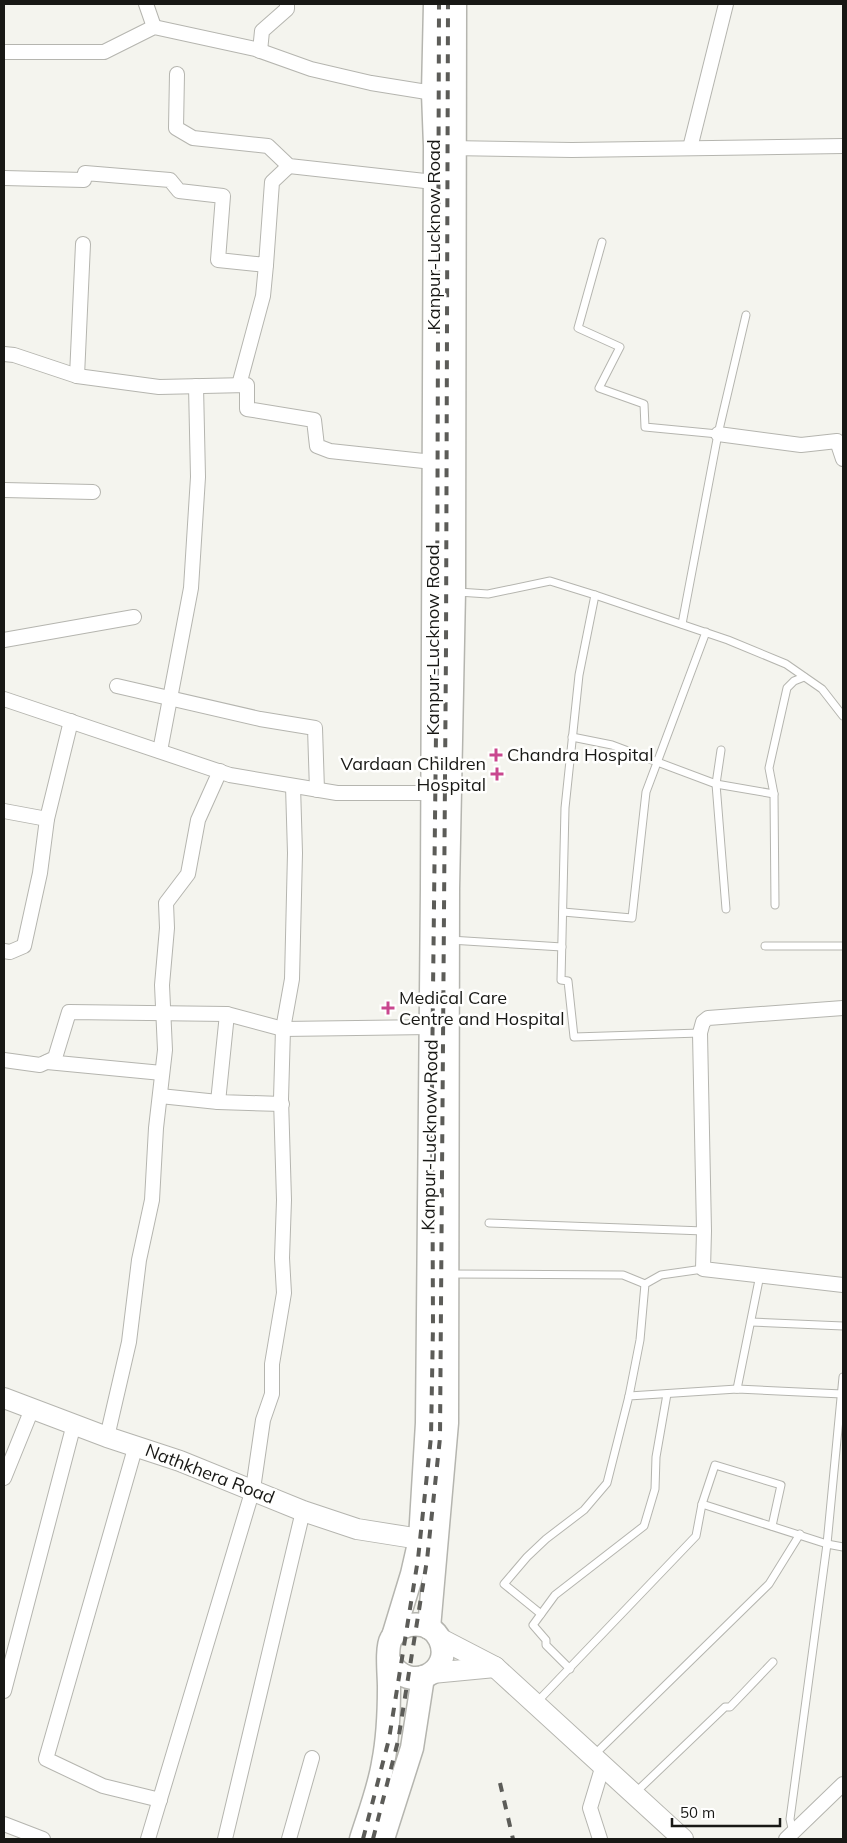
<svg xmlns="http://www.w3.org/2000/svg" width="847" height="1843" font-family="Mulish,sans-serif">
<rect width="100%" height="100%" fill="#f4f4ee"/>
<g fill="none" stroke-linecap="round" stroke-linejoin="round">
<g stroke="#b5b5af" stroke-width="9">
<g id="lane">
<polyline points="602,242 578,328 620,347 599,388 644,404 645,427 718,434"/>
<polyline points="458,592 488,594 550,581 595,595 728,640 786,664 822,689 843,716"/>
<polyline points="595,595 579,675 565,808 561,980 568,981 574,1037 700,1033"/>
<polyline points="682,624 718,434 746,315"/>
<polyline points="572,737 612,745 716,784 774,794"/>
<polyline points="721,750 716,784 726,909"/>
<polyline points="775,905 774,794 769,768 787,688 794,681 804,677"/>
<polyline points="563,912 632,918 646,792 706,632"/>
<polyline points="450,940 562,947"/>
<polyline points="765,946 843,946"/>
<polyline points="489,1223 704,1231"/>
<polyline points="450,1274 623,1275 645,1284"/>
<polyline points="751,1322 843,1326"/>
<polyline points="737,1389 760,1275"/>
<polyline points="629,1396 640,1340 645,1284 661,1275 703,1269"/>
<polyline points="702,1504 827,1544 843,1547"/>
<polyline points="541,1614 504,1584 527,1557 546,1539 584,1510 607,1483 629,1396 737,1389 842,1394"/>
<polyline points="570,1669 546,1645 546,1640 533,1625 555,1595 644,1526 655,1489 656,1457 667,1394"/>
<polyline points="537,1702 696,1536 702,1504 715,1465 781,1485 772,1526"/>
<polyline points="593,1756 769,1584 800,1534"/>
<polyline points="635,1793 725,1707 730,1707 773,1662"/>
<polyline points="793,1833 790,1819 827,1544 843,1377"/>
</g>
</g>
<g stroke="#b5b5af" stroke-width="16">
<g id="street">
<polyline points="146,4 154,27"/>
<polyline points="260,51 262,31 287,9 287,4"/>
<polyline points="4,52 104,52 154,27 255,49 311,69 371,83 433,93"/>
<polyline points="177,74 176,128 193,138 268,146 289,166 434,182"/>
<polyline points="449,148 572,150 843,146"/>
<polyline points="690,148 726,4"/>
<polyline points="4,178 84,180 85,173 170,180 179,191 223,196 218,260 266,265 272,182 289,166"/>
<polyline points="4,354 14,355 77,376 159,387 247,385 247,409 314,420 317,446 330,451 433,462"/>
<polyline points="77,376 83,244"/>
<polyline points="239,385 263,296 266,265"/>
<polyline points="718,434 801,445 837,441 843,459"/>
<polyline points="4,490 93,492"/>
<polyline points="4,640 134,617"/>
<polyline points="117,686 260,719 315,728 317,790"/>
<polyline points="4,699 230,775 337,793 433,793"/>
<polyline points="160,751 191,588 198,477 196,386"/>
<polyline points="4,811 47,819"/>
<polyline points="4,951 10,952 24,946 40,873 47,819 71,721"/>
<polyline points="843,1008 708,1018 703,1022 700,1033 704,1231 703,1269 843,1285"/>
<polyline points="227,1014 218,1102 282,1104"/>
<polyline points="4,1060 40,1065 55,1058 69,1012 227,1014 283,1029 431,1027"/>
<polyline points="47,1062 162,1073"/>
<polyline points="160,1096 218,1102"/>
<polyline points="107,1437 129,1342 139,1260 152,1200 156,1128 165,1050 162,985 167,928 166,903 188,874 198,820 220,771"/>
<polyline points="136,1445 46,1759 103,1786 160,1800"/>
<polyline points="4,1478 32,1409"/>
<polyline points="4,1691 74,1424"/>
<polyline points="4,1824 43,1839"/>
<polyline points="148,1839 253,1489 263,1420 272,1394 272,1364 284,1293 282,1258 284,1200 281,1099 283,1029 292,979 295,853 293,786"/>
<polyline points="225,1839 303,1511"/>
<polyline points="289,1839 312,1758"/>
<polyline points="600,1839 590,1808 603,1765"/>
<polyline points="786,1839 843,1784"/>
</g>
</g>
<g stroke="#b5b5af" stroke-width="22">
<g id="secondary">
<polyline points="4,1398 107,1437 180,1461 303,1511 357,1529 420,1539"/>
<polyline points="439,1638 495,1667 683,1839"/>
<polyline points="432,1673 495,1667"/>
</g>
</g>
<g stroke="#b5b5af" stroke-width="25">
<g id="primary">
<polyline points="429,1628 447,1423 448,889 454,591 455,4"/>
<polyline points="394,1633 412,1574 420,1539 427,1423 432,888 435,146 433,93 435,4"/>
<path d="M361 1839C369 1814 379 1788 383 1763 388 1738 389 1712 389 1687 389 1675 386 1648 391 1639 401 1620 431 1619 440 1640 454 1672 409 1695 390 1662"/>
<polyline points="383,1839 412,1748 423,1677"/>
</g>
</g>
<use href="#lane" stroke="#fff" stroke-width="7"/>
<use href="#street" stroke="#fff" stroke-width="14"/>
<use href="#secondary" stroke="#fff" stroke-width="20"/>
<use href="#primary" stroke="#fff" stroke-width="22"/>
<g stroke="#5c5c58" stroke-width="4" stroke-dasharray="9 9" stroke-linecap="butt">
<polyline points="500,1783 513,1839"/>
<polyline points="363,1839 389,1739 418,1559 431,1437 433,1326 432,1077 437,648 439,4"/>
<polyline points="373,1839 398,1741 427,1560 440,1438 446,648 448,4"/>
</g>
</g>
<g fill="#c9478f" stroke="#fffffe" stroke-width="2">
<path d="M493.5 747.5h5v5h5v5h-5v5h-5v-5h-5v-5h5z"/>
<path d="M494.5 766.5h5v5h5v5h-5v5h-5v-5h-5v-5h5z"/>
<path d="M385.5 1000.5h5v5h5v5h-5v5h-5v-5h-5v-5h5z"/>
</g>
<g text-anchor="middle" stroke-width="5" stroke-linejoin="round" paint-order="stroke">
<g font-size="18" fill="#181815" stroke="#fffffe">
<text transform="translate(434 235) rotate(-90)" y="6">Kanpur-Lucknow Road</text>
<text transform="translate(433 640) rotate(-90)" y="6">Kanpur-Lucknow Road</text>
<text transform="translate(430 1135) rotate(-89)" y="6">Kanpur-Lucknow Road</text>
<text transform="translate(210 1474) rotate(21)" y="6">Nathkhera Road</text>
</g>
<g font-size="18" fill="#181815" stroke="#fffffe" text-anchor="start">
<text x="507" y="761">Chandra Hospital</text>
<text x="486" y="770" text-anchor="end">Vardaan Children<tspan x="486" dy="21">Hospital</tspan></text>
<text x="399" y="1004">Medical Care<tspan x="399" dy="21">Centre and Hospital</tspan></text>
</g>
</g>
<rect width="847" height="1843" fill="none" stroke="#181815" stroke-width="10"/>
<path d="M672 1818v8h108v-8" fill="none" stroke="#181815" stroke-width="2.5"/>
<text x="680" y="1818" font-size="15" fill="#181815" stroke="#fffffe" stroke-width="4" paint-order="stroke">50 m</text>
</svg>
